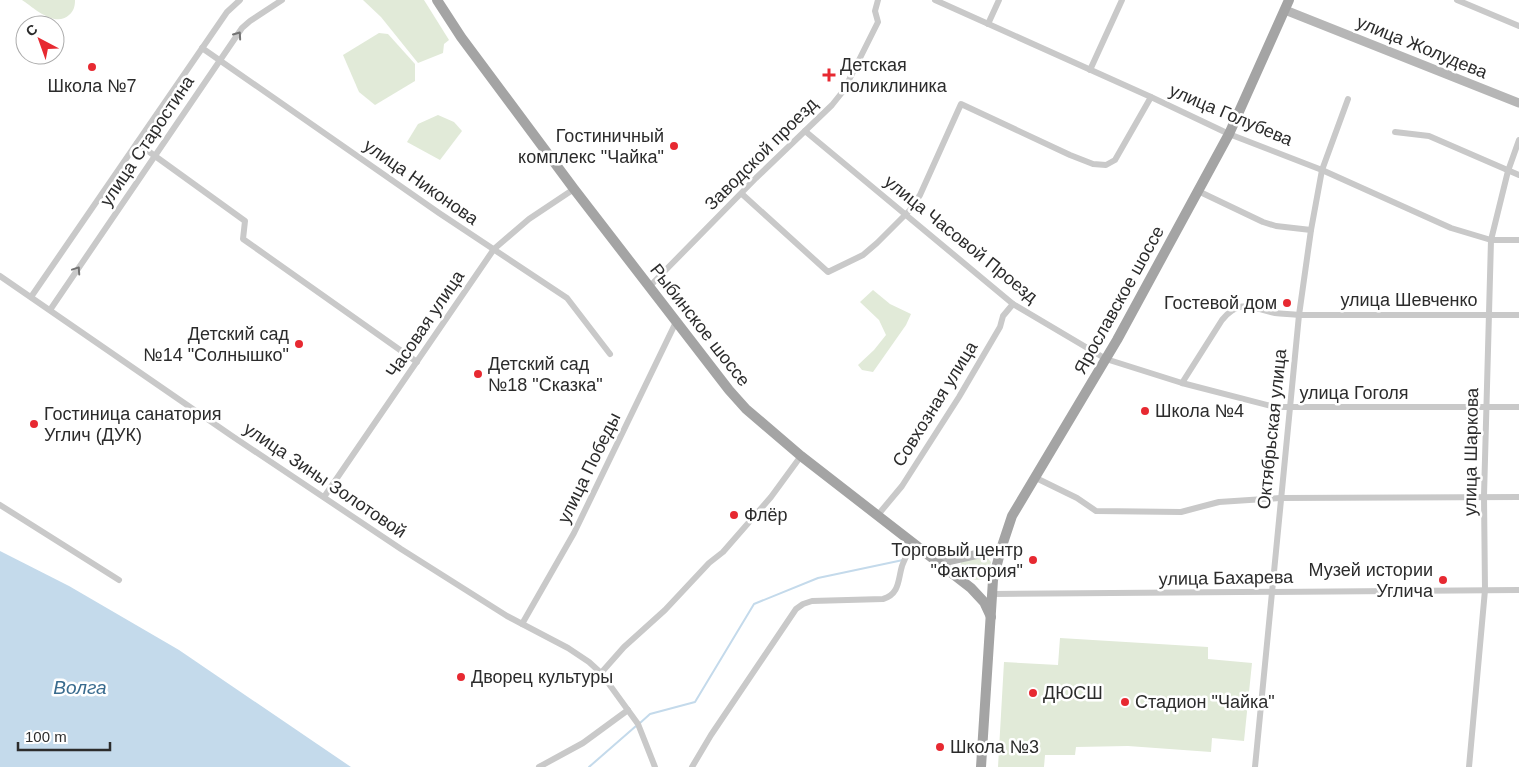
<svg xmlns="http://www.w3.org/2000/svg" width="1519" height="767" font-family="Arial,sans-serif">
<rect width="100%" height="100%" fill="#fff"/>
<g fill="#e1ead8">
<path d="M22 0H75C75 6 74 11 69 15 55 28 34 8 22 0Z"/>
<polygon points="363,0 424,0 449,40 444,44 443,53 418,63 381,17"/>
<polygon points="379,33 388,34 415,64 415,81 375,105 359,92 343,55"/>
<polygon points="438,115 454,122 462,131 440,160 407,142 418,124"/>
<polygon points="873,290 890,304 911,314 906,325 873,372 862,370 858,365 874,350 886,335 879,320 860,302"/>
<path d="M985 555 991 562 987 577C976 584 957 577 961 562Z"/>
<polygon points="1060,638 1208,647 1208,659 1252,663 1244,741 1212,738 1211,752 1128,746 1076,747 1075,755 1045,755 1044,767 998,767 1004,662 1058,665"/>
</g>
<polygon fill="#c4daeb" points="0,551 69,586 179,650 351,767 0,767"/>
<g fill="none" stroke-linecap="round" stroke-linejoin="round">
<g stroke="#c4daeb" stroke-width="2">
<polyline points="640,723 650,714 695,702 754,604 818,578 903,560"/>
<polyline points="589,767 636,726"/>
</g>
<g stroke="#c9c9c9" stroke-width="6">
<polyline points="935,0 1151,97 1229,134 1322,170 1451,228 1491,240 1519,240"/>
<polyline points="1457,0 1519,26"/>
<polyline points="988,24 999,0"/>
<polyline points="202,48 439,213 567,298 610,354"/>
<polyline points="1090,70 1122,0"/>
<polyline points="805,131 1013,304 1106,359 1182,383 1275,407 1519,407"/>
<polyline points="1395,132 1429,136 1519,175"/>
<polyline points="137,143 245,221 243,239 417,362"/>
<polyline points="1198,191 1263,222 1276,226 1311,230"/>
<polyline points="742,194 828,272 863,255 877,243 910,210 920,195 961,104 1070,155 1093,164 1106,165 1115,160 1151,97"/>
<polyline points="0,276 232,436 401,549 507,616 568,648 589,662 601,673 638,724 655,767"/>
<polyline points="649,287 756,178 832,105 844,90 878,22 875,11 878,0"/>
<polyline points="31,297 227,12 240,0"/>
<polyline points="50,310 242,28 250,21 282,0"/>
<path d="M1182 383 1222 320C1240 298 1252 308 1275 313 1283 314 1291 314 1299 315H1519"/>
<polyline points="1034,477 1077,498 1096,511 1181,512 1219,502 1280,498 1519,497"/>
<polyline points="324,497 494,249 529,219 574,189"/>
<polyline points="0,505 119,580"/>
<polyline points="877,516 902,486 959,397 1000,327 1003,316 1013,304"/>
<polyline points="992,594 1519,590"/>
<polyline points="522,624 574,533 676,322"/>
<polyline points="601,673 624,647 665,610 709,563 723,552 771,497 801,456"/>
<polyline points="539,767 583,743 628,710"/>
<path d="M692 767 711 735 796 609 803 604 812 601 883 599C900 594 898 579 902 566 905 558 909 551 912 543"/>
<polyline points="1255,767 1299,315 1311,230 1322,170 1348,99"/>
<polyline points="1469,767 1485,590 1484,496 1491,240 1508,171 1519,140"/>
</g>
<g stroke="#b6b6b6" stroke-width="9">
<polyline points="1285,10 1519,103"/>
<polyline points="938,563 1001,549"/>
</g>
<g stroke="#a4a4a4" stroke-width="10">
<polyline points="437,0 461,37 574,189 729,390 746,409 801,456 971,588 984,602 991,617"/>
<polyline points="981,767 993,580 1001,549 1012,516 1117,340 1198,191 1229,134 1289,0"/>
</g>
</g>
<defs><path id="oneway-chevron" d="M-2-3.5L2.5 0L-2 3.5" fill="none" stroke-width="1.6" stroke-linecap="round" stroke-linejoin="round" transform="scale(1.25)"/></defs>
<g stroke="#737373">
<use href="#oneway-chevron" transform="translate(238 35) rotate(-55)"/>
<use href="#oneway-chevron" transform="translate(77 270) rotate(-56)"/>
</g>
<g fill="#e72931" stroke="#fff" stroke-width="2">
<circle cx="92" cy="67" r="5"/>
<path d="M826.5 67.5h5v5h5v5h-5v5h-5v-5h-5v-5h5z"/>
<circle cx="674" cy="146" r="5"/>
<circle cx="1287" cy="303" r="5"/>
<circle cx="299" cy="344" r="5"/>
<circle cx="478" cy="374" r="5"/>
<circle cx="1145" cy="411" r="5"/>
<circle cx="34" cy="424" r="5"/>
<circle cx="734" cy="515" r="5"/>
<circle cx="1033" cy="560" r="5"/>
<circle cx="1443" cy="580" r="5"/>
<circle cx="461" cy="677" r="5"/>
<circle cx="1033" cy="693" r="5"/>
<circle cx="1125" cy="702" r="5"/>
<circle cx="940" cy="747" r="5"/>
</g>
<g text-anchor="middle" stroke-width="5" stroke-linejoin="round" paint-order="stroke">
<g font-size="18" fill="#2c2c2c" stroke="#fff">
<text transform="translate(1422 47) rotate(22)" y="6">улица Жолудева</text>
<text transform="translate(1231 115) rotate(23)" y="6">улица Голубева</text>
<text transform="translate(147 141) rotate(-56)" y="6">улица Старостина</text>
<text transform="translate(761 154) rotate(-45)" y="6">Заводской проезд</text>
<text transform="translate(421 182) rotate(35)" y="6">улица Никонова</text>
<text transform="translate(961 239) rotate(39)" y="6">улица Часовой Проезд</text>
<text transform="translate(1119 300) rotate(-61)" y="6">Ярославское шоссе</text>
<text x="1409" y="306">улица Шевченко</text>
<text transform="translate(425 324) rotate(-56)" y="6">Часовая улица</text>
<text transform="translate(700 325) rotate(52)" y="6">Рыбинское шоссе</text>
<text x="1354" y="399">улица Гоголя</text>
<text transform="translate(935 404) rotate(-58)" y="6">Совхозная улица</text>
<text transform="translate(1272 429) rotate(-84)" y="6">Октябрьская улица</text>
<text transform="translate(1471 452) rotate(-89)" y="6">улица Шаркова</text>
<text transform="translate(589 468) rotate(-64)" y="6">улица Победы</text>
<text transform="translate(325 480) rotate(34)" y="6">улица Зины Золотовой</text>
<text transform="translate(1226 578) rotate(-1)" y="6">улица Бахарева</text>
</g>
<g font-size="18" fill="#2c2c2c" stroke="#fff" text-anchor="start">
<text x="840" y="71">Детская<tspan x="840" dy="21">поликлиника</tspan></text>
<text x="92" y="92" text-anchor="middle">Школа №7</text>
<text x="664" y="142" text-anchor="end">Гостиничный<tspan x="664" dy="21">комплекс "Чайка"</tspan></text>
<text x="1277" y="309" text-anchor="end">Гостевой дом</text>
<text x="289" y="340" text-anchor="end">Детский сад<tspan x="289" dy="21">№14 "Солнышко"</tspan></text>
<text x="488" y="370">Детский сад<tspan x="488" dy="21">№18 "Сказка"</tspan></text>
<text x="1155" y="417">Школа №4</text>
<text x="44" y="420">Гостиница санатория<tspan x="44" dy="21">Углич (ДУК)</tspan></text>
<text x="744" y="521">Флёр</text>
<text x="1023" y="556" text-anchor="end">Торговый центр<tspan x="1023" dy="21">"Фактория"</tspan></text>
<text x="1433" y="576" text-anchor="end">Музей истории<tspan x="1433" dy="21">Углича</tspan></text>
<text x="471" y="683">Дворец культуры</text>
<text x="1043" y="699">ДЮСШ</text>
<text x="1135" y="708">Стадион "Чайка"</text>
<text x="950" y="753">Школа №3</text>
</g>
<g font-size="19" font-style="italic" fill="#396b8e" stroke="#fff">
<text x="80" y="694">Волга</text>
</g>
</g>
<g transform="translate(40 40) rotate(319)"><circle r="24" fill="#ffffff" stroke="#ababab"/>
<path d="M0-4L9 19L0 12L-9 19Z" fill="#e72931"/>
<text y="-8" font-size="14" font-weight="bold" text-anchor="middle" fill="#2c2c2c">С</text>
</g>
<path d="M18 742v8h92v-8" fill="none" stroke="#2c2c2c" stroke-width="2.5"/>
<text x="25" y="742" font-size="15" fill="#2c2c2c" stroke="#ffffff" stroke-width="4" paint-order="stroke">100 m</text>
</svg>
